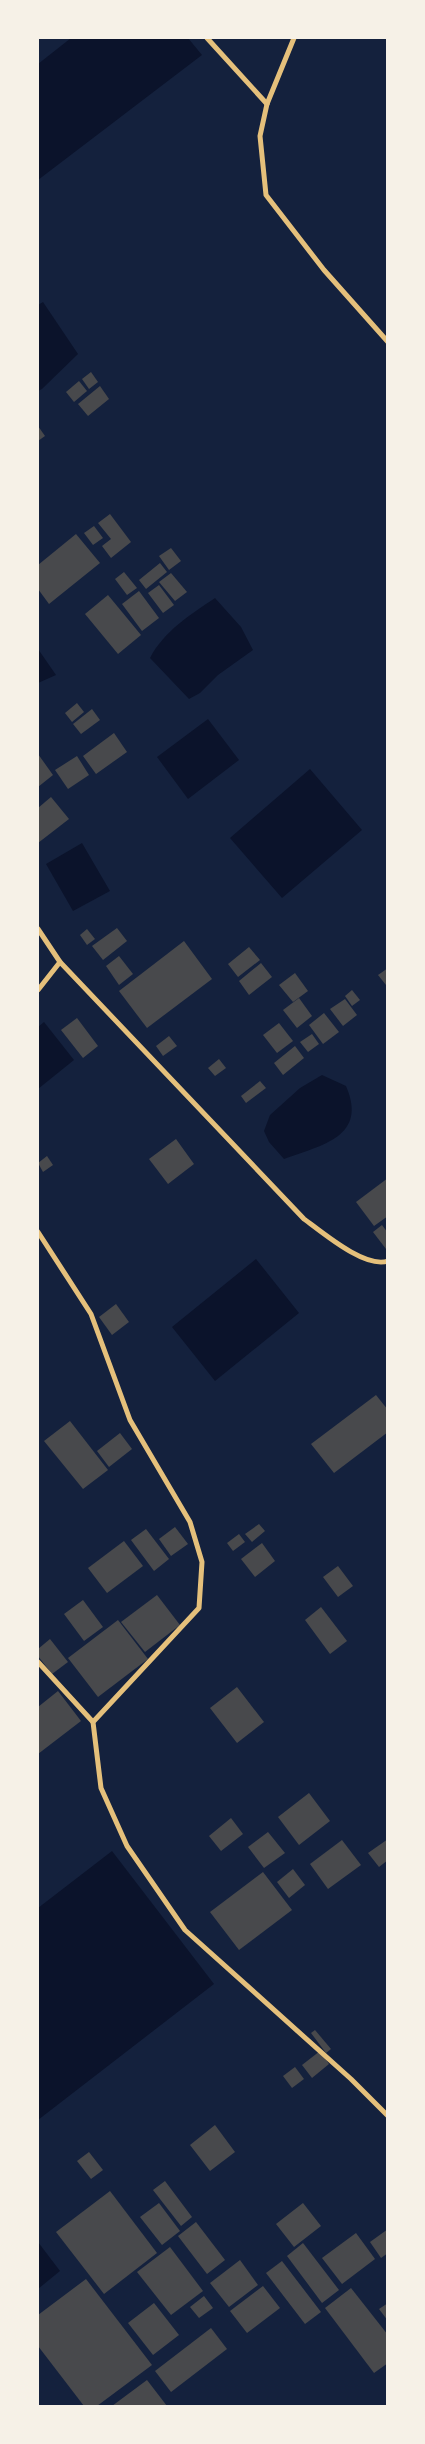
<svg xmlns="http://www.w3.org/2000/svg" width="425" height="2444" font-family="'DejaVu Sans',sans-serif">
<rect width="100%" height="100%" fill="#14213d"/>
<g fill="#0b132b">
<polygon points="71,38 188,38 202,55 38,180 38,64"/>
<polygon points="43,302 78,354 42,389 38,391 38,305"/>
<path d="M215 598 241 627 253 650 218 675 200 693 189 699 150 658C164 631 190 615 215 598Z"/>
<polygon points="38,649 56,675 38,683"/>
<polygon points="208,719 239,760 188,799 157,757"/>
<polygon points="310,769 362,830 282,898 230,838"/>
<polygon points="82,843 110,891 73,911 46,864"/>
<polygon points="44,1022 74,1060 38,1089 38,1027"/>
<path d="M322 1075 346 1086C368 1137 322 1145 284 1159L269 1142 264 1131 270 1115 300 1088Z"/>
<polygon points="256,1259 299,1313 215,1381 172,1327"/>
<polygon points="112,1851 214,1984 38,2120 38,1908"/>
<polygon points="38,2242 60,2271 38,2289"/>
</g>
<g fill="#48494c">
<polygon points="91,372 98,382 89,389 82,379"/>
<polygon points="79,381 87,391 74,402 66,392"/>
<polygon points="100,386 109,399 88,416 78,404"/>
<polygon points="38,426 45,436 38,441"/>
<polygon points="110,514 131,542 111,558 102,546 111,539 98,523"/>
<polygon points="94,526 103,538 93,545 84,533"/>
<polygon points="76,534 100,563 49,604 38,589 38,565"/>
<polygon points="171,548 181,561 169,570 159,556"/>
<polygon points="160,563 167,572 146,589 139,580"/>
<polygon points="124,572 137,588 127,595 115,579"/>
<polygon points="171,573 187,592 175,601 159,582"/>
<polygon points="159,585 174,605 163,613 148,593"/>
<polygon points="139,591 159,618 142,631 122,604"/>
<polygon points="108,595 141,635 118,654 85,614"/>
<polygon points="77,703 84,712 72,722 65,713"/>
<polygon points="92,709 100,720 81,734 73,724"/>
<polygon points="114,733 127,752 96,774 83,756"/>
<polygon points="38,754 53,775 38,787"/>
<polygon points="77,756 89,775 68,789 55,770"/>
<polygon points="51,797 69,819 38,843 38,808"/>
<polygon points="117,928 127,941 103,960 92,946"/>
<polygon points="87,929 95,939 87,945 80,935"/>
<polygon points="184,941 212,979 147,1028 119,991"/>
<polygon points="249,947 260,960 238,977 228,964"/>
<polygon points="119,956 133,974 119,985 106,966"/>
<polygon points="261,963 272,977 249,995 239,981"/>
<polygon points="388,968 388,984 386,985 378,975"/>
<polygon points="295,973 308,991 293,1002 279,985"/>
<polygon points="352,990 360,1000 352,1006 345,996"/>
<polygon points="299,998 312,1016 297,1028 283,1010"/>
<polygon points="345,999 357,1015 343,1026 330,1009"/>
<polygon points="324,1013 339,1032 323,1044 309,1025"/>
<polygon points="77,1018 98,1046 83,1058 61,1030"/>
<polygon points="279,1023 293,1041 277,1053 263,1035"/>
<polygon points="312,1034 319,1044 308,1052 300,1042"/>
<polygon points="169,1036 177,1046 163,1056 156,1046"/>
<polygon points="295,1046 304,1058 283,1075 274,1063"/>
<polygon points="219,1059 226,1068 215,1076 208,1068"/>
<polygon points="260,1081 266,1088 246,1103 241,1096"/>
<polygon points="176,1139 194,1164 168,1184 149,1159"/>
<polygon points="47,1156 53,1165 43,1172 38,1163"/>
<polygon points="388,1178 388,1216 374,1226 356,1202"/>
<polygon points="382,1225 388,1233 386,1249 373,1232"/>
<polygon points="116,1304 129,1322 112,1335 99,1317"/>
<polygon points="376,1395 388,1410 388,1432 334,1473 311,1444"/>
<polygon points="70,1421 108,1470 83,1489 44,1441"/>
<polygon points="120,1433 132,1449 109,1467 97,1451"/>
<polygon points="259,1524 265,1531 252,1542 245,1534"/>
<polygon points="175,1527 188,1544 171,1556 159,1539"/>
<polygon points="146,1529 169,1559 154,1571 131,1540"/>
<polygon points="239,1534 245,1542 233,1551 227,1543"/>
<polygon points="124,1541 143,1566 107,1593 88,1568"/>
<polygon points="262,1543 275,1561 255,1577 241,1559"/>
<polygon points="338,1566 353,1586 338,1597 323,1577"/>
<polygon points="157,1595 180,1625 145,1652 121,1622"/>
<polygon points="83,1600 103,1627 84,1641 64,1614"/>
<polygon points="321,1607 347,1641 330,1654 305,1620"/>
<polygon points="118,1620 148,1659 98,1697 68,1658"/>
<polygon points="50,1639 68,1662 52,1674 38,1656 38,1649"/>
<polygon points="237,1687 264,1722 237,1743 210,1708"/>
<polygon points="58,1691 81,1721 38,1754 38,1707"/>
<polygon points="309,1793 330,1821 299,1845 278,1817"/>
<polygon points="231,1818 243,1834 221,1851 209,1836"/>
<polygon points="268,1832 285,1853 264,1868 248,1847"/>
<polygon points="388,1839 388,1860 379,1867 368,1853"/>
<polygon points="342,1840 361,1865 328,1889 310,1864"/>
<polygon points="293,1869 305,1885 289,1898 277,1882"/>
<polygon points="263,1872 292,1910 239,1950 210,1912"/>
<polygon points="315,2030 331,2049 326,2053 311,2033"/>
<polygon points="320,2051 329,2064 312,2078 302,2065"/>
<polygon points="295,2067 304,2079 292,2088 283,2076"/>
<polygon points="215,2125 235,2152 210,2171 190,2145"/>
<polygon points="89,2152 103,2170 91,2179 77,2161"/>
<polygon points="165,2181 192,2217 181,2226 153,2190"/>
<polygon points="110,2191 157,2253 104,2294 56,2232"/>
<polygon points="159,2203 180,2231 162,2245 140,2217"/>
<polygon points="303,2203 321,2226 294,2247 276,2224"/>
<polygon points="196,2222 225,2260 207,2274 178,2236"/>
<polygon points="388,2229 388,2253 381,2258 370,2242"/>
<polygon points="356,2233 375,2259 342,2284 322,2258"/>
<polygon points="303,2243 339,2290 322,2303 287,2256"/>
<polygon points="170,2247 203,2291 171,2315 137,2272"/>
<polygon points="240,2260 258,2285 229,2307 210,2283"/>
<polygon points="282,2261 321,2312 305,2324 266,2273"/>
<polygon points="86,2279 152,2365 97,2406 84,2406 38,2346 38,2315"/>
<polygon points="263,2286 280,2308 247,2333 230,2311"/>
<polygon points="351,2288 388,2335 388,2363 374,2373 325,2308"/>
<polygon points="204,2296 213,2308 199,2318 190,2307"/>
<polygon points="154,2303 179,2335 153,2355 128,2323"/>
<polygon points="388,2303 388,2321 379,2309"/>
<polygon points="211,2328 227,2349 171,2392 155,2371"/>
<polygon points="147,2380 167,2406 112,2406"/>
</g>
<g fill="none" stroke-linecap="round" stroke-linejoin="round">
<g stroke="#e5c07b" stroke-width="5">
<polyline points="207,38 267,104"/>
<polyline points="294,38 267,104 260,136 266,195 324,270 388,342"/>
<polyline points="38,929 60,962 38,990"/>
<path d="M60 962 304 1219C322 1232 365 1269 388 1261"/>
<polyline points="38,1232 91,1314 130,1420 190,1522 202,1562 199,1608 93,1722 101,1788 127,1846 185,1930 351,2079 388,2116"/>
<polyline points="38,1662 93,1722"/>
</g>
</g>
<rect width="425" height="2444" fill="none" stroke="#f6f1e7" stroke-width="78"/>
</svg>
